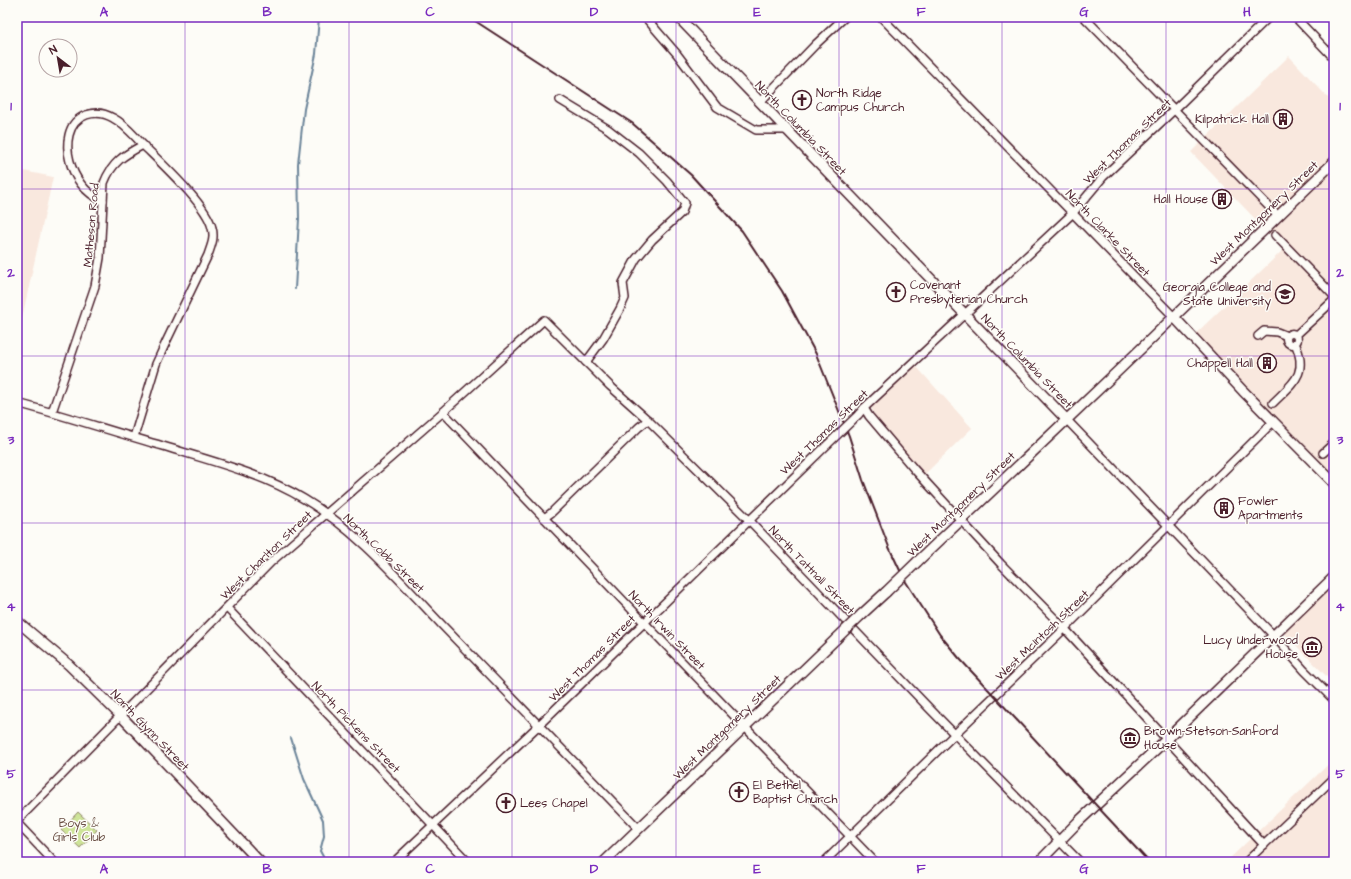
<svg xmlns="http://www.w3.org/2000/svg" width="1351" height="879" font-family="'Architects Daughter',sans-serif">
<rect width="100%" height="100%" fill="#fdfcf7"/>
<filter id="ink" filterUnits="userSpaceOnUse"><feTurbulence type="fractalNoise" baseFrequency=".025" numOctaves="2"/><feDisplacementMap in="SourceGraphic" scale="8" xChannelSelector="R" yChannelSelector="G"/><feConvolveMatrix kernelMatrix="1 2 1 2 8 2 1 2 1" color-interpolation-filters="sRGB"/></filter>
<g filter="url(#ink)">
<g fill="#f9e8de">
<polygon points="1289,56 1334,104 1334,487 1189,340 1284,249 1191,152"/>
<polygon points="24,171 53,177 17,341 17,188"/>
<polygon points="915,365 972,428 925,474 875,418 871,406"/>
<polygon points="1334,578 1334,684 1281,630"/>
<polygon points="1334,759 1334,862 1226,862"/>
</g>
<polygon fill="#cee499" stroke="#8c8262" points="78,812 97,830 80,848 61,830"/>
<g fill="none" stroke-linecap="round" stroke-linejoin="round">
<g stroke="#6a8398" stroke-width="2">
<polyline points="295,289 299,219 298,164 304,109 316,54 319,17"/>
<polyline points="291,738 304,779 323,820 324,836 320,851 326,862"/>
</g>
<g stroke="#4a1f2b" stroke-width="10">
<g id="minor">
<polyline points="645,17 677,54 717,107 756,130 787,130"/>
<polyline points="881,17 1174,317"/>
<polyline points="1084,17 1278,216"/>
<polyline points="1295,17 1334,58"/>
<polyline points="560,100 608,129 639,153 667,181 685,203 682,212 652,240 636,259 623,283 625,298 620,309 603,339 586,362"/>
<polyline points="760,102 816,44 845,17"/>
<path d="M103 201C94 197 87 192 81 184 71 171 65 151 69 135 74 114 96 108 113 118 125 124 134 136 143 145"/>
<polyline points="1275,235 1334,296"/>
<circle cx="1292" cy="339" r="5.5"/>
<polyline points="1296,335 1334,300"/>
<polyline points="1258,336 1264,331 1277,332 1287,336"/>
<path d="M17 403C66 416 114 432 163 446 211 461 261 473 304 499 358 531 399 580 442 625 507 693 573 761 639 829"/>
<path d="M1273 403C1293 383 1309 374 1295 343"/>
<polyline points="864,408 869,416 914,469 1001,564 1066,630 1264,845"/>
<path d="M52 412 95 286 100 258 104 183C112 162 124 155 143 145 161 163 207 205 212 228 215 238 211 246 208 255L167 340 156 364 134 437"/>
<polyline points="443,412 636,614 875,862"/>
<polyline points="858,415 864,408 1072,214 1103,177 1175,109 1269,17"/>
<polyline points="1066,419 1274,636 1304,670 1334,700"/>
<polyline points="1323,453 1334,443"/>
<polyline points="544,518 551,513 639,427 648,420"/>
<polyline points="227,608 468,862"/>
<polyline points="17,821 271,562 443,412 544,320 610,386 648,420 749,520 929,708 1080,862"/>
<polyline points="17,823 54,862"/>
<polyline points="394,862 539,725 828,444"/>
<polyline points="824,862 962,727 1058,635 1273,422"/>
<polyline points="1246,862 1334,778"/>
</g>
</g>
<g stroke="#4a1f2b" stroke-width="12">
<g id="major">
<polyline points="678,17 1066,419"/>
<polyline points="1174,317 1243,391 1334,483"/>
<polyline points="917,562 1121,368 1334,162"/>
<polyline points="861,615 886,592"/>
<polyline points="17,621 69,665 121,716 260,862"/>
<polyline points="604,862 836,639"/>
<polyline points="1039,862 1078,822 1167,739 1334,577"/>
</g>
</g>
<use href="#minor" stroke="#fdfcf7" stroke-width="7"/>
<use href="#major" stroke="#fdfcf7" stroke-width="9"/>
<polyline stroke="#4a1f2b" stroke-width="2" points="469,17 632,123 691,175 742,231 782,291 816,354 849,436 863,480 889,547 904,579 940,635 959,658 1149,862"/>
<g stroke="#4a1f2b" stroke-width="10" stroke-linecap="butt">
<polyline id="minor-bridge" points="828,444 858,415"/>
</g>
<g stroke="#4a1f2b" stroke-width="12" stroke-linecap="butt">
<g id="major-bridge">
<polyline points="886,592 917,562"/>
<polyline points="836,639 861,615"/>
</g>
</g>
<use href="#minor-bridge" stroke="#fdfcf7" stroke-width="7"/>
<use href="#major-bridge" stroke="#fdfcf7" stroke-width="9"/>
</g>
</g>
<path fill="none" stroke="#7b2cbf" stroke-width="1" stroke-opacity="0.55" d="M185 17V862M349 17V862M512 17V862M676 17V862M839 17V862M1002 17V862M1166 17V862M17 189H1334M17 356H1334M17 523H1334M17 690H1334"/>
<defs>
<g id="church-ring" transform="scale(1)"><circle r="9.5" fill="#fdfcf7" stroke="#4a1f2b" stroke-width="1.5"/><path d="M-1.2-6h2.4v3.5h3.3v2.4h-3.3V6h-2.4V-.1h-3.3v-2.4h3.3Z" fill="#4a1f2b"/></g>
<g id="building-ring" transform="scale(1)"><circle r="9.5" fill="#fdfcf7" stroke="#4a1f2b" stroke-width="1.5"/><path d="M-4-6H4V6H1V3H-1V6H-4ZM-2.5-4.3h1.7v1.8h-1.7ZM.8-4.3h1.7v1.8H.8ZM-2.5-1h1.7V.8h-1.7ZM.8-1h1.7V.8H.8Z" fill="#4a1f2b"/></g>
<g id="university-ring" transform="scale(1)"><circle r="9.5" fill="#fdfcf7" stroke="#4a1f2b" stroke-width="1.5"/><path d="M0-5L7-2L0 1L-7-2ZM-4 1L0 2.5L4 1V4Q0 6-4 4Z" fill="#4a1f2b"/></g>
<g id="museum-ring" transform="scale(1)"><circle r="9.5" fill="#fdfcf7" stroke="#4a1f2b" stroke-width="1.5"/><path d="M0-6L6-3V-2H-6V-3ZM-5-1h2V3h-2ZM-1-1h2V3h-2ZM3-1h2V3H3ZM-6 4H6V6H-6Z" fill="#4a1f2b"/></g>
</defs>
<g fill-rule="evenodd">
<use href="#church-ring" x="802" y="100"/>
<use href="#building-ring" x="1283" y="119"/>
<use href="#building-ring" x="1222" y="199"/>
<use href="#church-ring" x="896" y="292"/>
<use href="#university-ring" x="1285" y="294"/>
<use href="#building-ring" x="1267" y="363"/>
<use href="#building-ring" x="1224" y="508"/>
<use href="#museum-ring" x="1312" y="647"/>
<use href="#museum-ring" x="1130" y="738"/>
<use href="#church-ring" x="739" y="792"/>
<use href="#church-ring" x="506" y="803"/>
</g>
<g text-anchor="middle" stroke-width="3" stroke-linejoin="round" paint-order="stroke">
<g font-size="12" fill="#4a1f2b" stroke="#fdfcf7" text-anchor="start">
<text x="816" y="97">North Ridge<tspan x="816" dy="14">Campus Church</tspan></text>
<text x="1269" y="123" text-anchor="end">Kilpatrick Hall</text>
<text x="1208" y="203" text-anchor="end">Hall House</text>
<text x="910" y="289">Covenant<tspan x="910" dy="14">Presbyterian Church</tspan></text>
<text x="1271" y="291" text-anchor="end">Georgia College and<tspan x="1271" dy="14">State University</tspan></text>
<text x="1253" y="367" text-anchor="end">Chappell Hall</text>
<text x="1238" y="505">Fowler<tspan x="1238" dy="14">Apartments</tspan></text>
<text x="1298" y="644" text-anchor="end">Lucy Underwood<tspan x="1298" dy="14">House</tspan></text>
<text x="1144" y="735">Brown-Stetson-Sanford<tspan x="1144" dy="14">House</tspan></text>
<text x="753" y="789">El Bethel<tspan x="753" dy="14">Baptist Church</tspan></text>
<text x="520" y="807">Lees Chapel</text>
</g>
<g font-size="12" fill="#4a1f2b" stroke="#fdfcf7">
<text transform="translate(801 128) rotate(46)" y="4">North Columbia Street</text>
<text transform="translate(1127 141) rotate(-44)" y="4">West Thomas Street</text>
<text transform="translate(1264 213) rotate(-44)" y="4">West Montgomery Street</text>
<text transform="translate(91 225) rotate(-85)" y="4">Matheson Road</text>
<text transform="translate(1108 233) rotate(46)" y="4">North Clarke Street</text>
<text transform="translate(1027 361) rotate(46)" y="4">North Columbia Street</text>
<text transform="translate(824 432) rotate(-44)" y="4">West Thomas Street</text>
<text transform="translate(961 504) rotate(-44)" y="4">West Montgomery Street</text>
<text transform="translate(384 553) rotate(44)" y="4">North Cobb Street</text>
<text transform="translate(266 555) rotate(-44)" y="4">West Charlton Street</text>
<text transform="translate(812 570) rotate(46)" y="4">North Tattnall Street</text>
<text transform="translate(667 630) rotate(46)" y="4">North Irwin Street</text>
<text transform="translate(1042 635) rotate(-44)" y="4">West McIntosh Street</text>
<text transform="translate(592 658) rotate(-45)" y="4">West Thomas Street</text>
<text transform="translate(356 727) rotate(46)" y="4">North Pickens Street</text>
<text transform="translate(727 727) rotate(-44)" y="4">West Montgomery Street</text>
<text transform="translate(150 730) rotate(46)" y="4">North Glynn Street</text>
</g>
<g font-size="12" fill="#6b5046" stroke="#fdfcf7">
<text x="79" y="827">Boys &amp;<tspan x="79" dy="14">Girls Club</tspan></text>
</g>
</g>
<rect width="1351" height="879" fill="none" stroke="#fdfcf7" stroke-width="44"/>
<g transform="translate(58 58) rotate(329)"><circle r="19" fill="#fdfcf7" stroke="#b5a4a5"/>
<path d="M0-3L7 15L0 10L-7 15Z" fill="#4a1f2b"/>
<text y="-6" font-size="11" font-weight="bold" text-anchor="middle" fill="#4a1f2b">N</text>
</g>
<rect x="22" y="22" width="1307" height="835" fill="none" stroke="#7b2cbf" stroke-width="1.5"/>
<g font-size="13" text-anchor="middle" font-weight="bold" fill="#7b2cbf">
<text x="104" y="16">A</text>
<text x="267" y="16">B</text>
<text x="430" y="16">C</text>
<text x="594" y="16">D</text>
<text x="757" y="16">E</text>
<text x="921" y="16">F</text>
<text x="1084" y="16">G</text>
<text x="1247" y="16">H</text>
<text x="11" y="110">1</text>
<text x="1340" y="110">1</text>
<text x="11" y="277">2</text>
<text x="1340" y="277">2</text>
<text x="11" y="444">3</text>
<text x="1340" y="444">3</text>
<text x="11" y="611">4</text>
<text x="1340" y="611">4</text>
<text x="11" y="778">5</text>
<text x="1340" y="778">5</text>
<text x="104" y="873">A</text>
<text x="267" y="873">B</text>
<text x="430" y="873">C</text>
<text x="594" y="873">D</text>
<text x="757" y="873">E</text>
<text x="921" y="873">F</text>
<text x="1084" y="873">G</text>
<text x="1247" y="873">H</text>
</g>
</svg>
